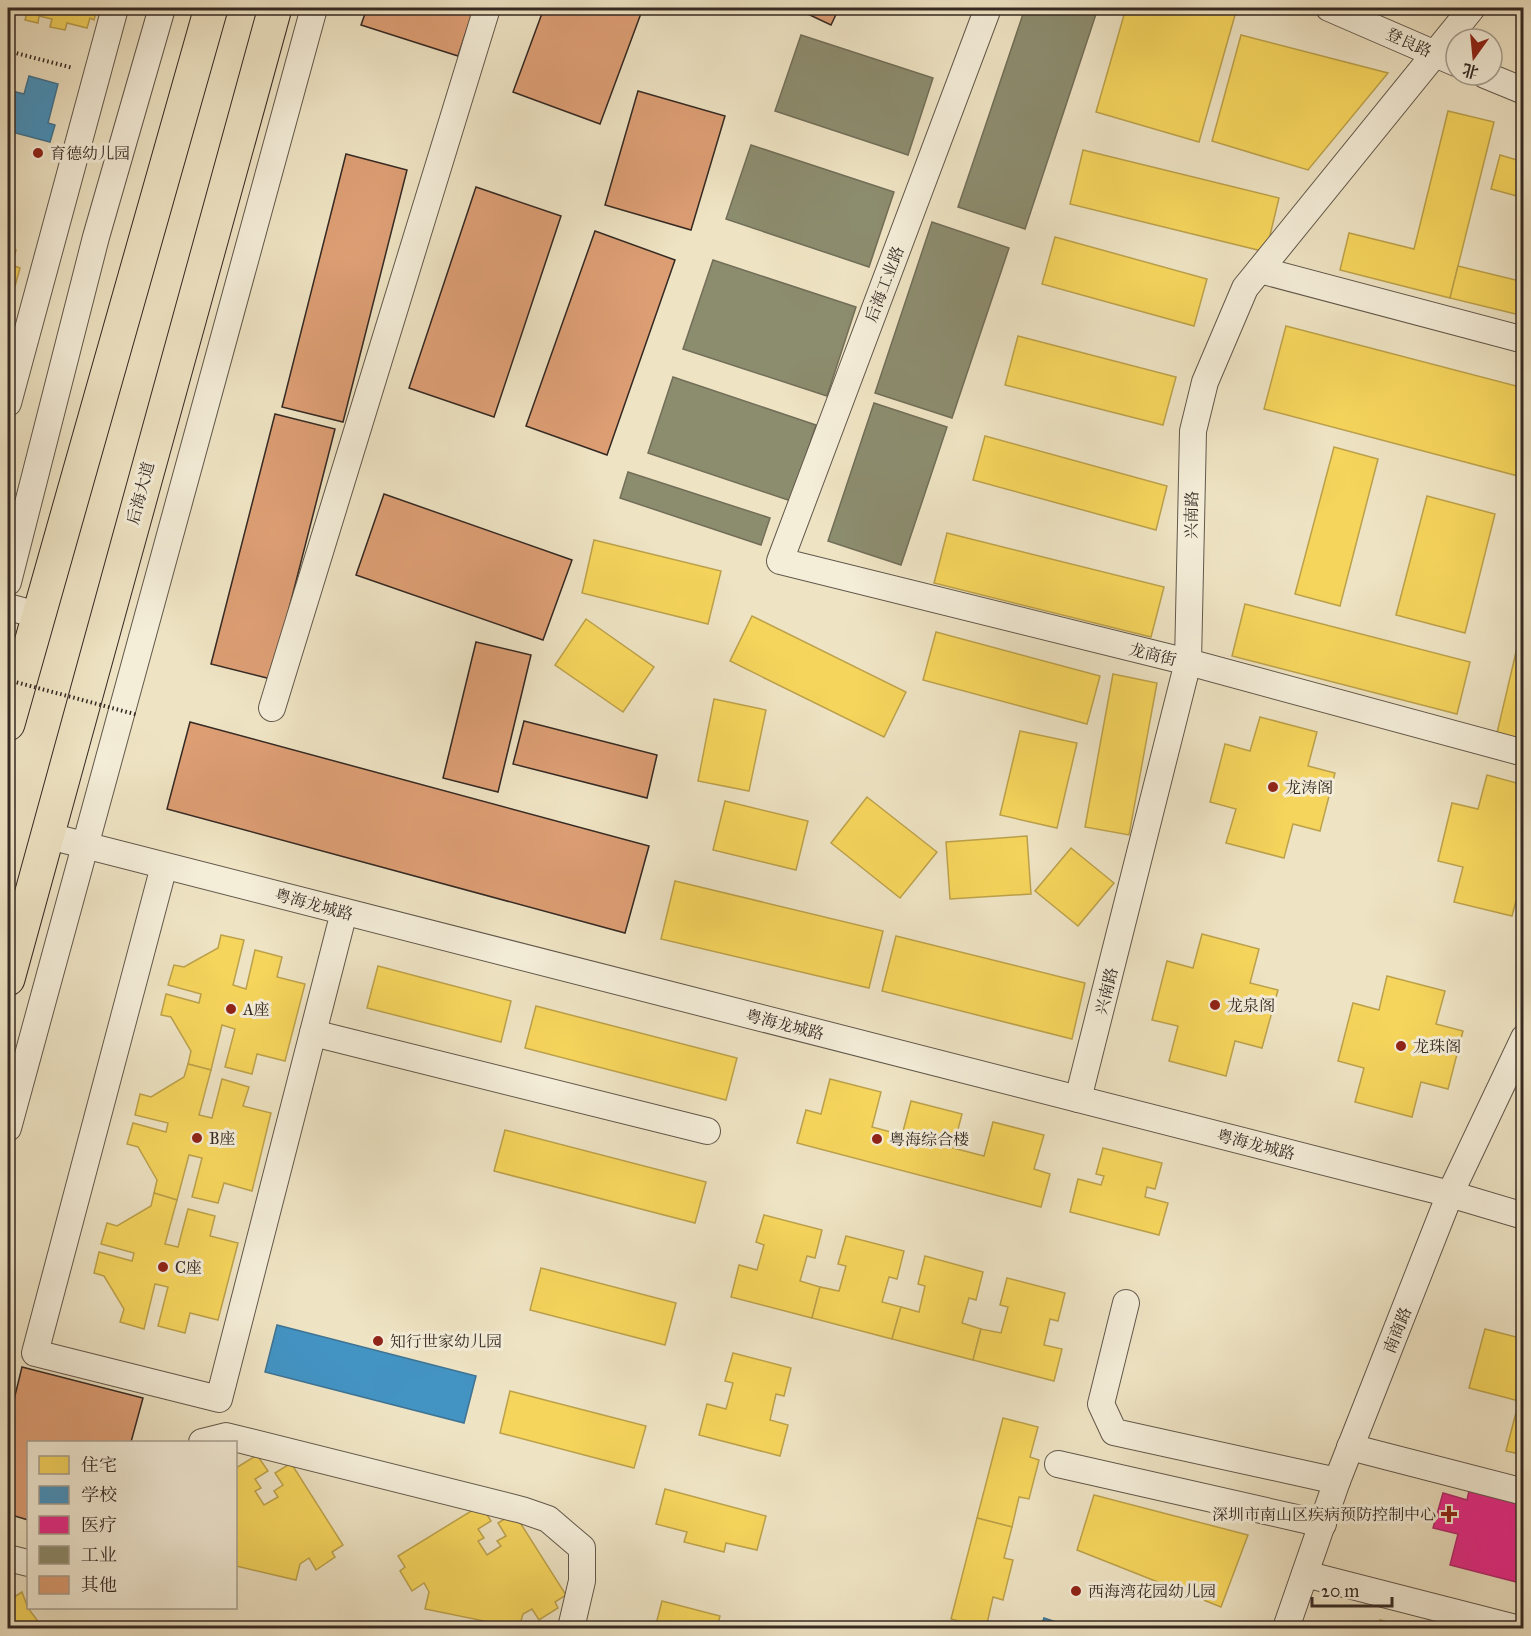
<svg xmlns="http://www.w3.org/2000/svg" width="1531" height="1636" font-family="'IM FELL Great Primer','Noto Serif SC',serif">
<rect width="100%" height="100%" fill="#eee3c3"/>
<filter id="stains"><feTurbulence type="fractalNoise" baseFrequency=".00333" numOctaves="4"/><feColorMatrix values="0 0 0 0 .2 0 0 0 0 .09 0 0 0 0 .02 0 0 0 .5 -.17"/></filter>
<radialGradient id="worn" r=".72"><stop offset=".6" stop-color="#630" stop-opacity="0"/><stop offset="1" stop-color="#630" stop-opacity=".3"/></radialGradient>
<g fill="#f6d55c" stroke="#bca14b" stroke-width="1.5">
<polygon points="8,8 97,8 94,20 90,18 87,28 67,23 65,30 50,27 52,19 39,16 38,23 25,20 27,13"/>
<polygon points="1126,8 1237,8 1199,142 1096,112"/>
<polygon points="1429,8 1446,8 1443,14"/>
<polygon points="1241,35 1388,73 1308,170 1212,141"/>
<polygon points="1448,111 1494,122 1450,298 1340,270 1349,233 1414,249"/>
<polygon points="1083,150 1279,198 1266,252 1070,204"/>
<polygon points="1500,155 1524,162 1524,198 1491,189"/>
<polygon points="1055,237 1207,279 1194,326 1042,284"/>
<polygon points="8,247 16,250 12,265 20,268 10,304 8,304"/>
<polygon points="1458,266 1524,282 1524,316 1450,298"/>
<polygon points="1286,326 1524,388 1524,455 1518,476 1264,409"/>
<polygon points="1018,336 1176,377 1163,425 1005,385"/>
<polygon points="985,436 1167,486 1156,530 973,480"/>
<polygon points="1334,447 1378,459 1340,606 1295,594"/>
<polygon points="1427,496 1495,514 1465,633 1396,615"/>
<polygon points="947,533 1164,587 1151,637 934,583"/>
<polygon points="594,540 721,571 708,624 582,593"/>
<polygon points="1245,604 1470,662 1457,714 1232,656"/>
<polygon points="752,616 906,692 884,737 730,661"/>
<polygon points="1524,618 1524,740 1497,733"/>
<polygon points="586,619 654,667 623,712 555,665"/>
<polygon points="936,632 1100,676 1087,724 923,680"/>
<polygon points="1113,674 1157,683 1129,835 1085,827"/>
<polygon points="714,699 766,710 749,791 698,781"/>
<polygon points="1260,717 1317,732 1308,766 1335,773 1320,831 1293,824 1284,858 1226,843 1236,809 1210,802 1225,744 1250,751"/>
<polygon points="1020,731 1077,743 1057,828 1000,815"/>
<polygon points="1487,775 1524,785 1524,883 1521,882 1512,916 1454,902 1463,867 1438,861 1452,803 1478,809"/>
<polygon points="867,797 937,852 900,898 831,843"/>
<polygon points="725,801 808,821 796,870 713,850"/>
<polygon points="1027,836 1031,894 950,899 946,842"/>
<polygon points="1071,848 1114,883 1078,926 1035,891"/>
<polygon points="675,881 883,931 869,988 661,939"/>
<polygon points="1202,934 1259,949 1250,983 1278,990 1262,1048 1235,1041 1226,1076 1169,1061 1178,1026 1152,1020 1167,961 1193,968"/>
<polygon points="221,935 244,940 233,985 246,989 255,950 282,957 277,977 305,984 285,1061 257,1054 252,1074 225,1067 235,1029 222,1025 211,1070 188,1064 191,1051 171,1017 161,1015 166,994 199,1003 201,994 168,985 174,965 184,967 218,948"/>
<polygon points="896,936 1085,983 1072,1039 882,991"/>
<polygon points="378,966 511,1001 501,1042 367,1008"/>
<polygon points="1387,976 1445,991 1436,1024 1463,1031 1448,1089 1421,1082 1412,1117 1355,1102 1364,1068 1338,1061 1353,1003 1379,1010"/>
<polygon points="536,1006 737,1058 726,1100 525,1048"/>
<polygon points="188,1064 211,1070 199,1115 212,1118 222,1079 249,1087 243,1106 271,1113 252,1191 224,1183 218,1203 192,1197 202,1158 189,1155 177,1200 154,1193 157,1180 138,1147 127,1144 133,1123 166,1132 168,1123 135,1115 140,1094 151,1097 184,1077"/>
<polygon points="830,1079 881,1092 872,1127 902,1135 911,1101 962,1114 953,1148 984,1156 993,1122 1044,1135 1034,1169 1050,1174 1041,1207 797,1143 806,1110 821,1114"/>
<polygon points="505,1130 706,1182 695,1223 494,1171"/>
<polygon points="1103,1148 1162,1163 1155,1189 1147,1187 1145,1197 1168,1203 1159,1235 1070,1212 1078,1179 1101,1185 1104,1176 1096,1174"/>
<polygon points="154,1193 177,1200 165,1244 178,1247 188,1209 215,1216 210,1236 238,1243 218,1320 190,1313 185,1333 158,1326 168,1287 155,1284 144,1329 120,1322 124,1309 104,1276 94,1273 99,1252 132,1261 134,1253 101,1244 107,1223 117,1226 151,1206"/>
<polygon points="764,1215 822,1230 815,1258 807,1256 800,1281 820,1287 812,1318 731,1297 739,1265 757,1270 764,1245 756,1242"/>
<polygon points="846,1236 904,1251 897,1279 889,1277 882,1302 901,1307 892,1339 812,1318 820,1287 839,1291 846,1266 838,1264"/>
<polygon points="925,1256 983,1272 976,1300 969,1298 962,1323 981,1329 973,1360 892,1339 901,1307 919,1312 925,1286 918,1284"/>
<polygon points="541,1268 676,1303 665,1345 530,1310"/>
<polygon points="1007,1278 1065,1293 1058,1321 1050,1319 1044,1345 1062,1349 1054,1381 973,1360 981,1329 1001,1333 1008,1307 1000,1305"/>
<polygon points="1485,1329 1524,1339 1524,1455 1506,1451 1519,1401 1469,1388"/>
<polygon points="733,1353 791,1368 784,1396 776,1394 770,1420 788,1425 780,1456 699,1435 707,1404 726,1409 733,1383 725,1381"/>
<polygon points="510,1391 646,1426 634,1468 500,1433"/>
<polygon points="1003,1418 1038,1427 1030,1457 1039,1460 1029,1499 1019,1497 1012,1527 977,1518"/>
<polygon points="257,1455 268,1471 255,1479 261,1488 255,1491 264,1505 278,1497 274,1491 283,1485 275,1473 291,1463 343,1545 332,1552 335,1557 316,1570 309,1558 300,1564 296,1580 236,1566 236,1468"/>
<polygon points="665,1489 766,1516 757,1550 726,1543 724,1552 684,1542 687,1532 656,1524"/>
<polygon points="1094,1495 1248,1535 1221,1607 1077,1550"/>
<polygon points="481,1505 491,1521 478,1529 484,1538 478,1541 487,1555 501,1546 497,1541 506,1536 498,1523 514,1513 566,1595 555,1602 558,1608 539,1620 532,1609 523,1614 519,1628 425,1609 429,1592 424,1583 412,1591 400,1571 405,1567 398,1556"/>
<polygon points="977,1518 1012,1527 1004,1558 1013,1560 1003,1600 993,1597 986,1628 951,1619"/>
<polygon points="22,1592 28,1608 43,1628 8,1628 8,1601"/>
<polygon points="662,1601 720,1616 717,1628 655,1628"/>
<polygon points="1380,1620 1413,1628 1377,1628"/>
<polygon points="744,1622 768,1628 742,1628"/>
</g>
<g fill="#4393c3" stroke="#3e7393" stroke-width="1.5">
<polygon points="29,76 58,84 48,123 55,125 50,142 8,131 8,90 24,94"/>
<polygon points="277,1325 476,1376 464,1423 265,1372"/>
<polygon points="1044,1618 1074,1628 1040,1628"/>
</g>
<polygon fill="#e7298a" stroke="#b1296b" stroke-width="1.5" points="1469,1491 1524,1505 1524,1584 1450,1565 1458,1534 1433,1528 1443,1493 1467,1500"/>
<g fill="#8c8c6e" stroke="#726e58" stroke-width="1.5">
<polygon points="1025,8 1098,8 1025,229 958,207"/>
<polygon points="801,35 933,78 908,155 775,111"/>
<polygon points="751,145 894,192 869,267 726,219"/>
<polygon points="932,222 1009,248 952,418 875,393"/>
<polygon points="713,260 856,307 827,396 683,349"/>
<polygon points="673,377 816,425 791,501 648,453"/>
<polygon points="874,403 947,427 901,565 828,541"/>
<polygon points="628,472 770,518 761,545 620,498"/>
</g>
<g fill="#dd9e74" stroke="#342923" stroke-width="1.5">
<polygon points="367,8 474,8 458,56 361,25"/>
<polygon points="544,8 643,8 600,124 513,92"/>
<polygon points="795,8 839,8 831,25"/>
<polygon points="638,91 725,116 691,230 605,205"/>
<polygon points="346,154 407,170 343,422 282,407"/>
<polygon points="476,187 561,216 494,417 409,388"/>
<polygon points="595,231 675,260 607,455 526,426"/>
<polygon points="275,414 335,429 271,679 211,664"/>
<polygon points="384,494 572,560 543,640 356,575"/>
<polygon points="476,642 531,655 498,792 443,778"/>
<polygon points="524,721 657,755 647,798 513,764"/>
<polygon points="190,722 649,846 625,933 167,809"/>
<polygon points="22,1367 143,1398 131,1442 28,1442 28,1520 8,1514 8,1424"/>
</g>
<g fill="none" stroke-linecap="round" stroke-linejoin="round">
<g stroke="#62584b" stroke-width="28">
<g id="minor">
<polyline points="988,8 780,561 1188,662 1524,753"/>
<polyline points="1329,8 1456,63"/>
<polyline points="1485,75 1524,91"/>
<polyline points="1260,270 1524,340"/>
<polyline points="8,403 115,8"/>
<polyline points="8,582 96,237 162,8"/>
<polyline points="8,607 38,615"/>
<polyline points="272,708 487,8"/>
<polyline points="45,835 1450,1194 1524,1216"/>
<polyline points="164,866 35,1353 219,1399 344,912"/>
<polyline points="313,1033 707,1131"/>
<polyline points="1078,1099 1188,662 1193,431 1205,382 1245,288 1472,8"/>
<polyline points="8,1128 314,8"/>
<polyline points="1126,1303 1101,1404 1114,1432 1337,1481"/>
<polyline points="202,1442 226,1436 522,1510 548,1519 582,1548 582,1581 571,1628"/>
<polyline points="1350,1447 1524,1492"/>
<polyline points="1058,1464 1323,1524"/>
<polyline points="8,1558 28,1563"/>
<polyline points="1305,1574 1516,1628"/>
<polyline points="1286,1628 1337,1481 1450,1194 1524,1038"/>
</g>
</g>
<g stroke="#342923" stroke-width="35">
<g id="major">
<polyline points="8,724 211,8"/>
<polyline points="8,979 275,8"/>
</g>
</g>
<g stroke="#342923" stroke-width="4" stroke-dasharray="1.5 3" stroke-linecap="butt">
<polyline points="8,51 73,68"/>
<polyline points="8,450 11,463"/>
</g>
<use href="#minor" stroke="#f4edd8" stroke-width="26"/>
<use href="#major" stroke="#eee3c3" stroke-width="33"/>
<polyline stroke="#342923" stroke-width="4" stroke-dasharray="1.5 3" stroke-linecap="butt" points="8,680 138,715"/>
</g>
<g fill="#8f2418" stroke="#f4edd8" stroke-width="2">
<circle cx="38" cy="153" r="6"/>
<circle cx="1273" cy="787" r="6"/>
<circle cx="1215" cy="1005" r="6"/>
<circle cx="231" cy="1009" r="6"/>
<circle cx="1401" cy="1046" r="6"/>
<circle cx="197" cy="1138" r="6"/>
<circle cx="877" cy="1139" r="6"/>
<circle cx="163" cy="1267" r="6"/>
<circle cx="378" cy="1341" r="6"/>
<path d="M1446 1505h6v6h6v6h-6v6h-6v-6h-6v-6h6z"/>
<circle cx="1076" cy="1591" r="6"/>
</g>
<g text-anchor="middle" stroke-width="6" stroke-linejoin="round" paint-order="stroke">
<g font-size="16" fill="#342923" stroke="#f4edd8">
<text transform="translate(1409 42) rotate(24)" y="6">登良路</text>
<text transform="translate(884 284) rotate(-69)" y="6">后海工业路</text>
<text transform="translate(140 493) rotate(-75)" y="6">后海大道</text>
<text transform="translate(1191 515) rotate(-89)" y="6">兴南路</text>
<text transform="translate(1153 654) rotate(14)" y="6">龙商街</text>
<text transform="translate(314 904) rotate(15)" y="6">粤海龙城路</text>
<text transform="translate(1106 991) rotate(-76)" y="6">兴南路</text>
<text transform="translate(785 1024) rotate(14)" y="6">粤海龙城路</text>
<text transform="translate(1256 1144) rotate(14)" y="6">粤海龙城路</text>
<text transform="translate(1397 1330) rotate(-68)" y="6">南商路</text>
</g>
<g font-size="16" fill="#342923" stroke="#f4edd8" text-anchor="start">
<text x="50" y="159">育德幼儿园</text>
<text x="1285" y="793">龙涛阁</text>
<text x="1227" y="1011">龙泉阁</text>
<text x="243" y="1015">A座</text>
<text x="1413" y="1052">龙珠阁</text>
<text x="209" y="1144">B座</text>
<text x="889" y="1145">粤海综合楼</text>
<text x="175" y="1273">C座</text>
<text x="390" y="1347">知行世家幼儿园</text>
<text x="1436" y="1520" text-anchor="end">深圳市南山区疾病预防控制中心</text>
<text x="1088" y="1597">西海湾花园幼儿园</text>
</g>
</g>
<rect width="1531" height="1636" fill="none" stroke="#eee3c3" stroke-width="30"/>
<rect x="9" y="9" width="1513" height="1618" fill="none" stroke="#342923" stroke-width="3"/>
<rect x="15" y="15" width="1501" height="1606" fill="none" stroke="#342923" stroke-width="1.5"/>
<rect x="27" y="1441" width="210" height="168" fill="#f4edd8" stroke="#a79f90" stroke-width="1.5"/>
<rect x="39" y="1456" width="30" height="18" fill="#f6d55c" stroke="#a79f90" stroke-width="1.5"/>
<text x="81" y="1471" font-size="18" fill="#342923">住宅</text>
<rect x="39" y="1486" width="30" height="18" fill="#4393c3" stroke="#a79f90" stroke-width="1.5"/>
<text x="81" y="1501" font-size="18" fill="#342923">学校</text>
<rect x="39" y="1516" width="30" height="18" fill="#e7298a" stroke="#a79f90" stroke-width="1.5"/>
<text x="81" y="1531" font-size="18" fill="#342923">医疗</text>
<rect x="39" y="1546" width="30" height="18" fill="#8c8c6e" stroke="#a79f90" stroke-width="1.5"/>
<text x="81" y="1561" font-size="18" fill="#342923">工业</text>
<rect x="39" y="1576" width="30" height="18" fill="#dd9e74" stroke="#a79f90" stroke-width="1.5"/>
<text x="81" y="1591" font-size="18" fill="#342923">其他</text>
<g transform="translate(1474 57) rotate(195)"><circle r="28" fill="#f4edd8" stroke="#a79f90" stroke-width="1.5"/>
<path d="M0-4.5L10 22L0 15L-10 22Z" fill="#8f2418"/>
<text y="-9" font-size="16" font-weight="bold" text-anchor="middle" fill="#342923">北</text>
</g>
<path d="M1312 1597v9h80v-9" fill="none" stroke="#342923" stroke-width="3"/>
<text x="1321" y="1597" font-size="18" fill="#342923" stroke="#f4edd8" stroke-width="4.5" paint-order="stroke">20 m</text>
<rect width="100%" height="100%" filter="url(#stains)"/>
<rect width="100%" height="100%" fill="url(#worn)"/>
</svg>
